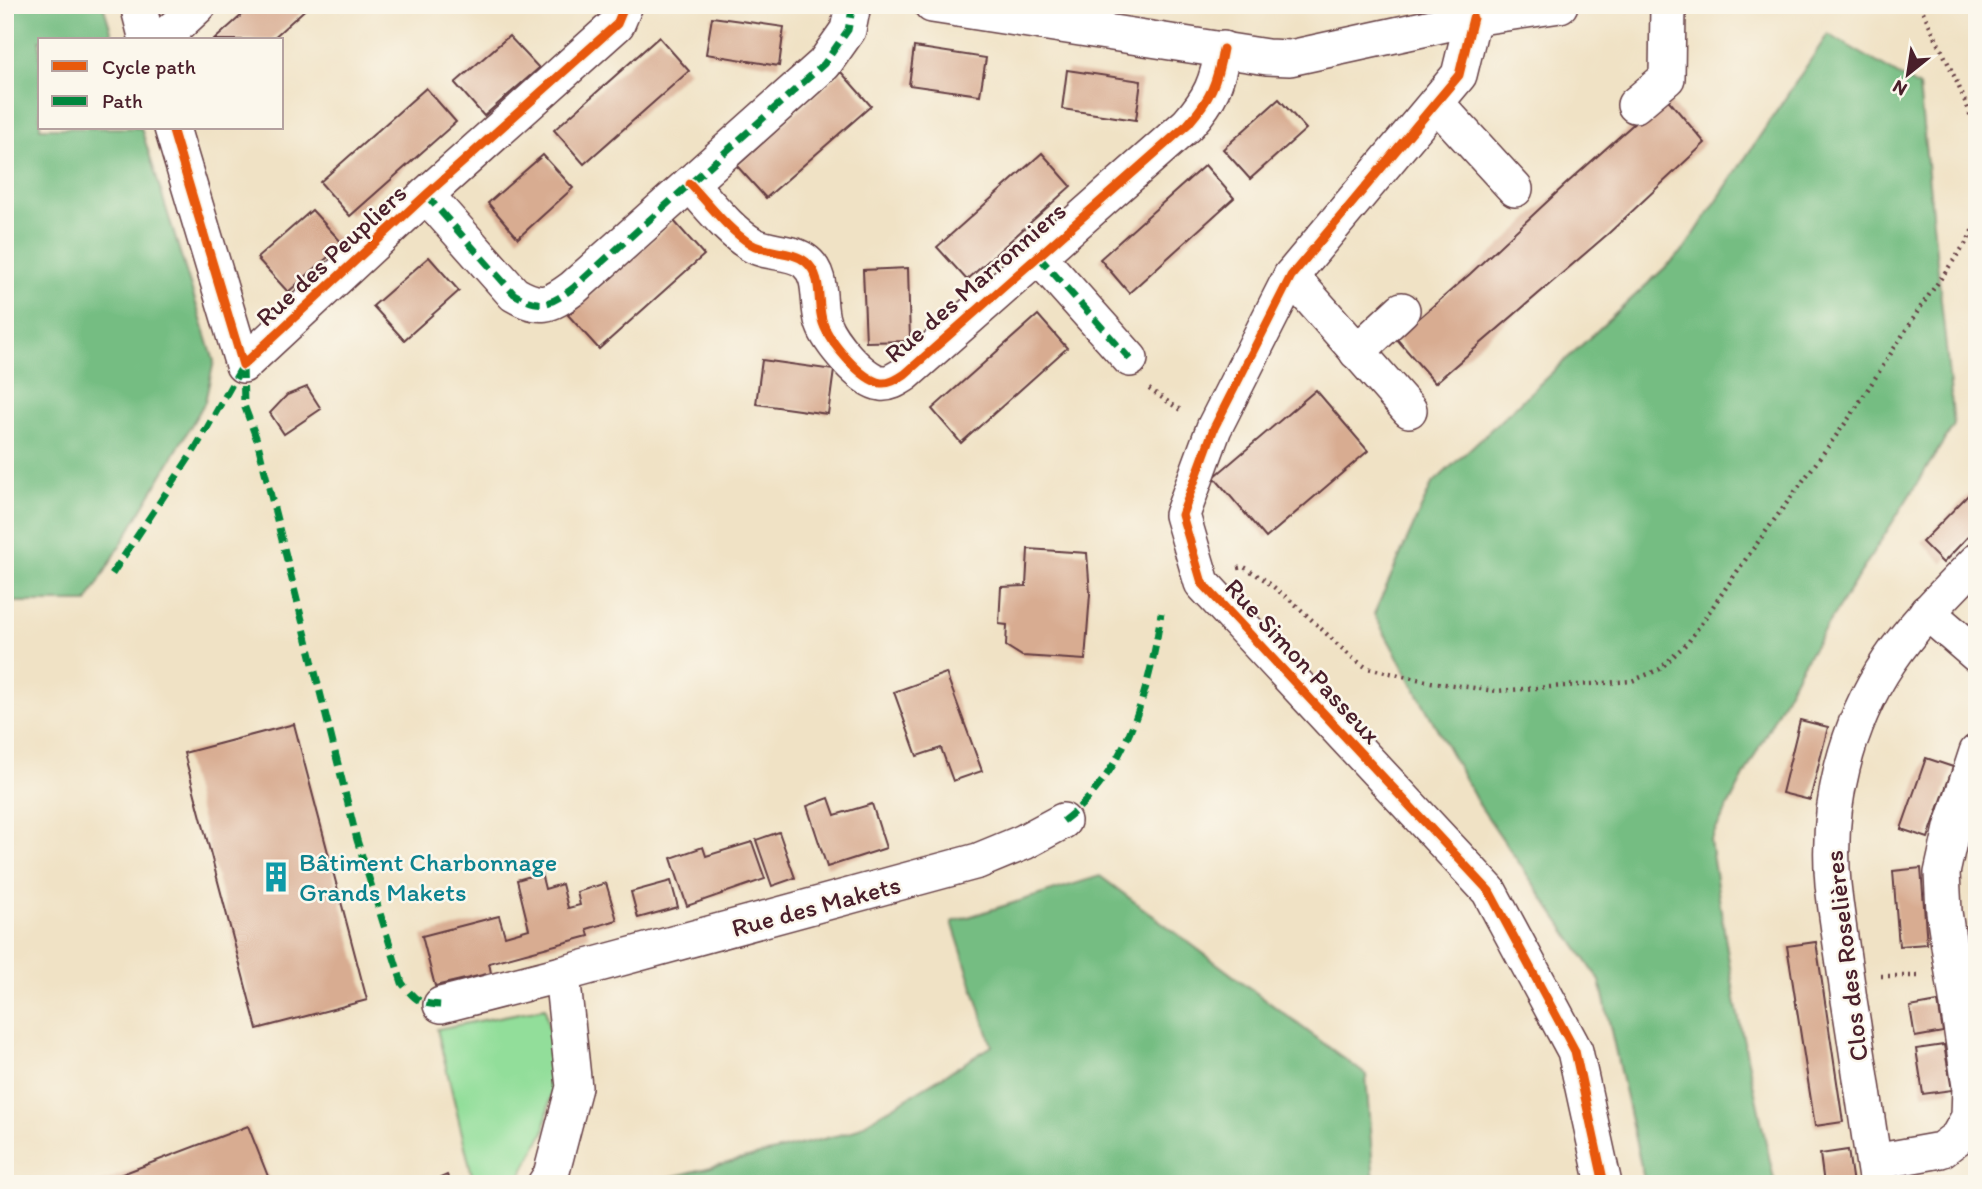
<svg xmlns="http://www.w3.org/2000/svg" width="1982" height="1189" font-family="Itim,sans-serif">
<rect width="100%" height="100%" fill="#fbf7ec"/>
<filter id="ink" filterUnits="userSpaceOnUse"><feTurbulence type="fractalNoise" baseFrequency=".0143" numOctaves="2"/><feDisplacementMap in="SourceGraphic" scale="14" xChannelSelector="R" yChannelSelector="G"/><feConvolveMatrix kernelMatrix="1 2 1 2 8 2 1 2 1" color-interpolation-filters="sRGB"/></filter>
<filter id="wash" filterUnits="userSpaceOnUse"><feTurbulence type="fractalNoise" baseFrequency=".00686" numOctaves="4" result="noise"/><feDisplacementMap in="SourceGraphic" scale="28" xChannelSelector="R" yChannelSelector="G"/><feGaussianBlur stdDeviation="1.57" result="paint"/><feColorMatrix in="noise" values="0 0 0 0 0 0 0 0 0 0 0 0 0 0 0 0 0 1.4 0 .05"/><feComposite in="paint" operator="in"/></filter>
<g filter="url(#wash)">
<rect width="100%" height="100%" fill="#f0e2c5"/>
<polygon fill="#92de9a" stroke="#6e7e62" stroke-width="2" points="545,1008 556,1066 544,1132 516,1184 474,1184 437,1029"/>
<g fill="#75bd82" stroke="#606e56" stroke-width="2">
<polygon points="5,5 103,5 114,40 40,40 40,128 141,128 214,361 205,402 87,602 5,602"/>
<polygon points="1828,34 1919,87 1954,425 1801,667 1710,841 1736,1006 1775,1184 1645,1184 1600,981 1478,803 1374,614 1432,484 1683,251"/>
<polygon points="1100,876 1366,1075 1374,1184 643,1184 851,1132 992,1046 952,922"/>
</g>
<g id="blocks">
<g fill="#d8ac91">
<polygon points="253,5 310,5 271,40 214,40"/>
<polygon points="491,5 517,5 515,12 497,11"/>
<polygon points="712,17 784,27 779,66 706,54"/>
<polygon points="509,36 539,68 484,116 455,83"/>
<polygon points="659,37 689,71 584,164 554,130"/>
<polygon points="914,47 986,58 980,95 909,85"/>
<polygon points="1067,70 1141,81 1136,120 1062,109"/>
<polygon points="841,72 871,106 766,198 737,166"/>
<polygon points="426,88 456,122 350,216 320,182"/>
<polygon points="1665,96 1705,143 1609,233 1435,383 1396,338 1470,274 1566,184"/>
<polygon points="1279,99 1306,129 1250,179 1223,149"/>
<polygon points="1042,153 1071,186 967,280 937,247"/>
<polygon points="543,155 573,188 518,238 488,203"/>
<polygon points="1205,165 1234,198 1129,293 1100,259"/>
<polygon points="312,210 343,244 288,292 257,258"/>
<polygon points="674,221 704,255 599,349 568,315"/>
<polygon points="429,257 459,291 404,340 373,306"/>
<polygon points="908,268 910,341 866,342 863,270"/>
<polygon points="1038,315 1067,348 961,443 932,409"/>
<polygon points="762,360 834,370 828,414 756,404"/>
<polygon points="307,387 321,409 284,434 270,413 287,395"/>
<polygon points="1316,390 1368,451 1266,538 1214,477"/>
<polygon points="1977,486 1977,527 1943,563 1922,542"/>
<polygon points="1028,549 1087,553 1090,594 1085,660 1022,656 1006,646 1007,625 999,624 1001,587 1026,586"/>
<polygon points="946,673 982,771 953,781 941,748 917,756 894,692"/>
<polygon points="1800,720 1828,727 1810,800 1782,793"/>
<polygon points="294,724 367,1000 257,1029 184,753"/>
<polygon points="1926,758 1953,767 1928,838 1901,829"/>
<polygon points="829,798 835,815 872,804 886,848 827,867 807,806"/>
<polygon points="779,832 795,878 772,886 756,840"/>
<polygon points="752,842 765,879 687,906 671,858 703,847 706,856"/>
<polygon points="1921,868 1927,944 1899,946 1893,871"/>
<polygon points="541,873 545,889 562,884 568,908 580,905 577,892 606,883 617,920 587,929 589,936 489,963 491,973 435,986 422,936 499,916 505,936 529,929 517,880"/>
<polygon points="671,881 678,907 638,918 631,892"/>
<polygon points="1816,942 1843,1122 1815,1126 1787,946"/>
<polygon points="1938,1002 1943,1032 1915,1037 1910,1007"/>
<polygon points="1944,1045 1952,1090 1923,1094 1916,1049"/>
<polygon points="248,1126 271,1184 96,1184"/>
<polygon points="1848,1150 1853,1184 1824,1184 1820,1154"/>
<polygon points="447,1175 451,1184 427,1184"/>
</g>
</g>
</g>
<g filter="url(#ink)">
<use href="#blocks" fill-opacity="0" stroke="#633c42" stroke-width="2"/>
<g fill="none" stroke-linecap="round" stroke-linejoin="round">
<g stroke="#633c42" stroke-width="38">
<g id="minor">
<polyline points="138,5 147,40"/>
<polyline points="932,5 1267,57 1290,58 1473,18 1560,5"/>
<polyline points="1473,18 1459,75 1291,276 1214,428 1182,515 1202,583 1489,891 1575,1051 1604,1184"/>
<polyline points="161,40 199,5"/>
<polyline points="1436,103 1515,189"/>
<polyline points="1635,105 1667,78 1668,5"/>
<polyline points="172,128 243,365 426,195 617,24 625,5"/>
<path d="M690 184C709 204 728 230 751 244 767 254 792 250 806 262 824 277 816 303 823 323 829 341 861 380 881 383 890 384 897 379 905 374L1188 124C1211 98 1217 83 1223 49"/>
<path d="M426 195 514 294C540 309 549 306 573 288L824 64 848 30 853 5"/>
<polyline points="1038,256 1130,359"/>
<polyline points="1291,276 1409,410"/>
<polyline points="1357,352 1402,310"/>
<polyline points="1927,612 1977,655"/>
<polyline points="441,1005 562,974"/>
<polyline points="1874,1162 1941,1150 1958,1137 1969,1117 1970,1086 1944,912 1942,873 1952,828 1977,752"/>
<polyline points="545,1184 551,1175 574,1087 562,974 978,861 1024,842 1063,821"/>
<path d="M1877 1184C1867 1122 1859 1061 1849 1000 1844 961 1837 922 1833 884 1826 806 1846 725 1889 661 1914 624 1946 593 1977 561"/>
</g>
</g>
<g stroke="#633c42" stroke-width="4.5" stroke-dasharray="2 5" stroke-linecap="butt">
<path d="M1920 5C1940 48 1963 89 1977 135"/>
<polyline points="1149,389 1182,411"/>
<polyline points="1238,568 1244,567 1265,580 1296,605 1350,656 1367,668 1431,682 1496,691 1632,681 1660,669 1689,641 1750,553 1852,414 1922,305 1968,240 1977,220"/>
<polyline points="1881,976 1920,976"/>
</g>
<use href="#minor" stroke="#fff" stroke-width="35"/>
<g stroke="#00873e" stroke-width="7" stroke-dasharray="14 7" stroke-linecap="butt">
<path d="M426 195 514 294C540 309 549 306 573 288L824 64 848 30 853 5"/>
<polyline points="1038,256 1130,359"/>
<path d="M243 365 244 405 257 440 357 840 402 983C415 1000 419 1004 441 1005"/>
<polyline points="112,574 195,449 243,365"/>
<path d="M1063 821C1127 773 1150 689 1161 613"/>
</g>
<g stroke="#fbf7ec" stroke-width="13">
<g id="cycleway">
<polyline points="1473,18 1459,75 1291,276 1214,428 1182,515 1202,583 1489,891 1575,1051 1604,1184"/>
<polyline points="172,128 243,365 426,195 617,24 625,5"/>
<path d="M690 184C709 204 728 230 751 244 767 254 792 250 806 262 824 277 816 303 823 323 829 341 861 380 881 383 890 384 897 379 905 374L1188 124C1211 98 1217 83 1223 49"/>
</g>
</g>
<use href="#cycleway" stroke="#e8590c" stroke-width="9"/>
</g>
</g>
<defs>
<g id="building-bare" transform="scale(2.415)"><path d="M-4-6H4V6H1V3H-1V6H-4ZM-2.5-4.3h1.7v1.8h-1.7ZM.8-4.3h1.7v1.8H.8ZM-2.5-1h1.7V.8h-1.7ZM.8-1h1.7V.8H.8Z" fill="#0f9aa8" stroke="#fbf7ec" stroke-width="2.5" paint-order="stroke"/></g>
</defs>
<g fill-rule="evenodd">
<use href="#building-bare" x="276" y="877"/>
</g>
<g text-anchor="middle" stroke-width="5" stroke-linejoin="round" paint-order="stroke">
<g font-size="26" fill="#4a1f2b" stroke="#fbf7ec">
<text transform="translate(331 255) rotate(-43)" y="9">Rue des Peupliers</text>
<text transform="translate(975 282) rotate(-41)" y="9">Rue des Marronniers</text>
<text transform="translate(1303 661) rotate(47)" y="9">Rue Simon Passeux</text>
<text transform="translate(816 906) rotate(-15)" y="9">Rue des Makets</text>
<text transform="translate(1846 956) rotate(-97)" y="9">Clos des Roselières</text>
</g>
<g font-size="26" fill="#0d838f" stroke="#fbf7ec" text-anchor="start">
<text x="299" y="871">Bâtiment Charbonnage<tspan x="299" dy="30">Grands Makets</tspan></text>
</g>
</g>
<rect width="1982" height="1189" fill="none" stroke="#fbf7ec" stroke-width="28"/>
<rect x="38" y="38" width="245" height="91" fill="#fbf7ec" stroke="#b4a19f" stroke-width="2"/>
<rect x="52" y="61" width="35" height="10" fill="#e8590c" stroke="#b4a19f" stroke-width="2"/>
<text x="102" y="74" font-size="21" fill="#4a1f2b">Cycle path</text>
<rect x="52" y="96" width="35" height="10" fill="#00873e" stroke="#b4a19f" stroke-width="2"/>
<text x="102" y="108" font-size="21" fill="#4a1f2b">Path</text>
<g transform="translate(1908 74) rotate(210)" stroke="#fbf7ec" stroke-width="5" paint-order="stroke">
<path d="M0-5L12 26L0 18L-12 26Z" fill="#4a1f2b"/>
<text y="-10" font-size="19" font-weight="bold" text-anchor="middle" fill="#4a1f2b">N</text>
</g>
</svg>
